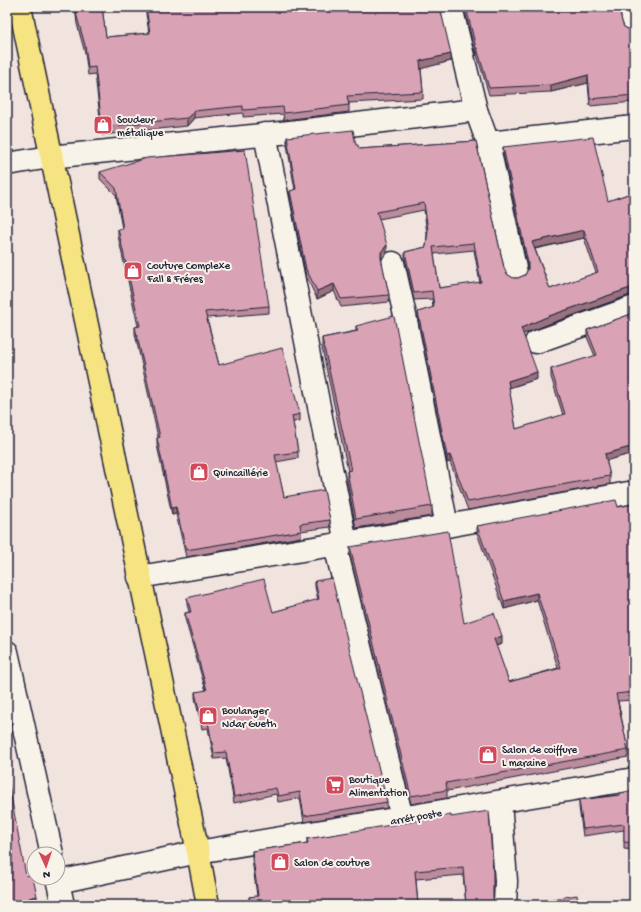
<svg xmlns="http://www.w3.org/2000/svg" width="641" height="912" font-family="'Gochi Hand',sans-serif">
<rect width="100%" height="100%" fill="#f1e3de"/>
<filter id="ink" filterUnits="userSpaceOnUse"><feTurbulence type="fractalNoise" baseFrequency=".025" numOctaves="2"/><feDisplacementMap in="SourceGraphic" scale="8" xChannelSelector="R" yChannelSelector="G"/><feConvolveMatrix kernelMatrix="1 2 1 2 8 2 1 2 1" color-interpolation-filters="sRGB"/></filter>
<g filter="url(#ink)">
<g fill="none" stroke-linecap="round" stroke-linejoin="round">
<g stroke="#22223b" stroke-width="25">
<g id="minor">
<polyline points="451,7 476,110 488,143 516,273"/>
<polyline points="630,7 634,26"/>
<polyline points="265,134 346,543"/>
<polyline points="488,143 634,127"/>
<polyline points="7,164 50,157 290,132 476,110"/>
<polyline points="393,263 404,311 447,526"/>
<polyline points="536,342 634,307"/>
<polyline points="335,545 402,818"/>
<polyline points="139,577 447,526 634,492"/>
<polyline points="7,652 52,854"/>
<polyline points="500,802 506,881 505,905"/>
<polyline points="57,878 63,905"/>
<polyline points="58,882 198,852 634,779"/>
</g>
</g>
<g stroke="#22223b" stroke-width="25">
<polyline id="highway" points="20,7 198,852 208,905"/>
</g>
<use href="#minor" stroke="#f7f3e8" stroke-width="22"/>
<use href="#highway" stroke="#f6e381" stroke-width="22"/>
</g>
<g fill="#bb8c9c" stroke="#22223b" fill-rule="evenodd">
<polygon points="75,7 102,7 106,37 149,33 145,7 440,7 451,61 421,68 423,92 423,99 349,103 349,112 284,120 283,114 243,117 243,113 194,118 187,126 102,135 95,74 88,75 85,53 77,24"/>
<polygon points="464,7 619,7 622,22 624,27 630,30 634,31 634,102 590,106 588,83 551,92 489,95 477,55 476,56"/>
<path d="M287 137 356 145 359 149 476 141 504 268 507 274 513 278H518L525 275 528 269 503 154V147L608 201 634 192V295H630L549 324 523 334 537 379 509 388 516 429 563 415 551 377V369L595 356 587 337V330L634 313V453L606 460 610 476V484L468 510 450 462 447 463 418 319V312L433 308 432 299 414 300 405 259V252L426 247 427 234 424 210 379 219 387 253 381 259 389 295V302L341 307 334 291 317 299 306 276 290 198V191L295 190 287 145ZM584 238 596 273 550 289 535 249ZM474 250 480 283 439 288 434 254Z"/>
<polygon points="100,172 269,306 269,313 207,318 219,365 300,414 300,421 293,422 298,452 298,458 276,462 284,497 330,520 330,527 301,531 301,537 186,557 176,514 172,515 157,445 157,438 158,437 135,334 135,327 138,326 118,236 118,229 122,229 116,195 100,179"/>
<polygon points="356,326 432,506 432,516 356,528 347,481 347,471 348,471 322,348 322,338 356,331"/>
<polygon points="634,504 634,700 618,701 628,750 628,757 447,791 447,798 411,804 350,555 350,547 464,623 502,644 496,646 509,682 558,668 537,600 504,609 477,533 477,526 618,507"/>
<polygon points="315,581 387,802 387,808 304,822 300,798 278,802 276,794 234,803 226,758 214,759 208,728 202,729 195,698 195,692 206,691 185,619 185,613 189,612 187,604 187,598 273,612 318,600 315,587"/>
<polygon points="634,791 634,850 624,849 624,830 583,836 579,807 579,800 620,795 620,793"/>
<polygon points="451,817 493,881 493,898 494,903 496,905 466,905 463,875 416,879 418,905 249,905 249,897 257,896 252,859 252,851 307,843 307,839"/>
</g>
<g fill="#99727f" stroke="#22223b">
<polygon points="476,48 477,48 477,55 476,56"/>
<polygon points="451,54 451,61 420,69 420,61"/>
<polygon points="588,75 588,83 551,92 551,85"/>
<polygon points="194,111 194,118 187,126 187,118"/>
<polygon points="584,230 584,238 532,249 532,242"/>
<polygon points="387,245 387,253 381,259 381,265 381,252"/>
<polygon points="334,284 334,291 317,299 317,291"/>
<polygon points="630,288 630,295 549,324 521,335 521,328 549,316"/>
<polygon points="537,372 537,379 508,388 508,381"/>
<polygon points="634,446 634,453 605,461 605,454"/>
<polygon points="450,455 450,462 447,463 447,456"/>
<polygon points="176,507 176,514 172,515 172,508"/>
<polygon points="537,593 537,600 504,609 504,601"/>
<polygon points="502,636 502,644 494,646 494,639"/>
<polygon points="37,896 37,903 29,905 29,898"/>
</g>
<g fill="#daa3b5" stroke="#22223b" fill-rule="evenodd">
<polygon points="76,7 102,7 106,37 150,33 146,7 440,7 451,54 420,61 423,92 347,96 349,105 284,113 283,107 243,110 243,106 194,111 187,118 102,127 95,67 88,68 85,45 77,17"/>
<polygon points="466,7 619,7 622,22 624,27 630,30 634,31 634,95 590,99 588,75 551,85 489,88 477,48 476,48"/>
<path d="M353 130 356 145H358L359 149 476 141 504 268 507 274 513 278H518L525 275 528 269V263L503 147 593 137 608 201 634 192V288H630L549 316 521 328 537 372 508 381 516 429 565 414 551 369 597 355 587 330 634 313V446L605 454 610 476 468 502 450 455 447 456 418 312 434 307 432 291 414 293 405 252 426 247 428 230 424 203 377 212 387 245 381 252V258L389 295 341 299 334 284 317 291 306 269 290 191 296 189 287 137ZM584 230 598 272 550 289 532 242ZM474 243 481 282 439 288 433 247Z"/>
<polygon points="245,150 269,306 205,312 219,365 282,348 300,414 292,416 298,452 275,455 284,497 324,490 330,520 300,524 301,531 186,550 176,507 172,508 157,438 160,437 135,327 140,326 118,229 123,229 116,188 100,172 147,158"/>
<polygon points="394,316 432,506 356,519 347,471 351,470 322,338 358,331 356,326"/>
<polygon points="616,500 618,507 634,504 634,692 616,694 628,750 446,783 447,790 411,796 350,547 448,531 464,623 494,613 502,636 494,639 509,682 561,668 537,593 504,601 477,526"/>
<polygon points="332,578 387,802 304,816 300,792 278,796 276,788 234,797 226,752 214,753 208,722 202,723 195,692 207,690 185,613 191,612 187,598 264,579 273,612 319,599 315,581"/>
<polygon points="7,775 26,876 32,874 37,896 29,898 31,905 7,905"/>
<polygon points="634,791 634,843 624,842 624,824 583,829 579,800 620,795 620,793"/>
<polygon points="489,811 493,873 493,897 494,903 496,905 466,905 463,867 415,871 418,905 251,905 249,897 258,896 252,851 308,843 307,839 451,815 451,817"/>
<polygon points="577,895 578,905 516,905"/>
</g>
</g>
<defs>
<g id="shop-square" transform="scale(1)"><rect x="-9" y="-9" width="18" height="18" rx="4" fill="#d1495b" stroke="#f7f3e8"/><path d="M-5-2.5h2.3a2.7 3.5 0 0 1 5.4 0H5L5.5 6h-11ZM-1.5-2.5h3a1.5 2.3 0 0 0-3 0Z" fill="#fff"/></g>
<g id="supermarket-square" transform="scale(1)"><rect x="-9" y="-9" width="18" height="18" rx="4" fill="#d1495b" stroke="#f7f3e8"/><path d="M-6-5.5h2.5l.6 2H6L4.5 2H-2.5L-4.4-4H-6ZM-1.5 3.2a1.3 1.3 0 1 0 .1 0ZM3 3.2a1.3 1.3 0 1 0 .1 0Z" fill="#fff"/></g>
</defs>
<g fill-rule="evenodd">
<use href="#shop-square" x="103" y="125"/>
<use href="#shop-square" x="133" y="271"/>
<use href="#shop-square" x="199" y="472"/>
<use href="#shop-square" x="208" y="716"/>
<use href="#shop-square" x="488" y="755"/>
<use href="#supermarket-square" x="335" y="785"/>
<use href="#shop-square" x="280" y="862"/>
</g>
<g text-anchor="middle" stroke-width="4" stroke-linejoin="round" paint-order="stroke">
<g font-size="11" fill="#22223b" stroke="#f7f3e8" text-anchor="start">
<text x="117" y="123">Soudeur<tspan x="117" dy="13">métalique</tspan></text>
<text x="147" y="269">Couture Complexe<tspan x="147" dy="13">Fall &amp; Fréres</tspan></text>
<text x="213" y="476">Quincaillérie</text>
<text x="222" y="714">Boulanger<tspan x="222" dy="13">Ndar Gueth</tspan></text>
<text x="502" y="753">Salon de coiffure<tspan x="502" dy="13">L maraine</tspan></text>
<text x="349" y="783">Boutique<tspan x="349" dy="13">Alimentation</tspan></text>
<text x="294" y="866">Salon de couture</text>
</g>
<g font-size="11" fill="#22223b" stroke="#f7f3e8">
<text transform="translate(416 816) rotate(-10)" y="4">arrét poste</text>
</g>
</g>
<rect width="641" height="912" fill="none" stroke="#f7f3e8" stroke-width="24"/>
<rect x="12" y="12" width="617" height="888" fill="none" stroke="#22223b" stroke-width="1.5" filter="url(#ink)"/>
<g transform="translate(46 866) rotate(177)"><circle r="19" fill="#f7f3e8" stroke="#a29fa3"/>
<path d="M0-3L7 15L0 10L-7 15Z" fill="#d1495b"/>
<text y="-6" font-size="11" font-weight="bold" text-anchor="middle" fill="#22223b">N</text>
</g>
</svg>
